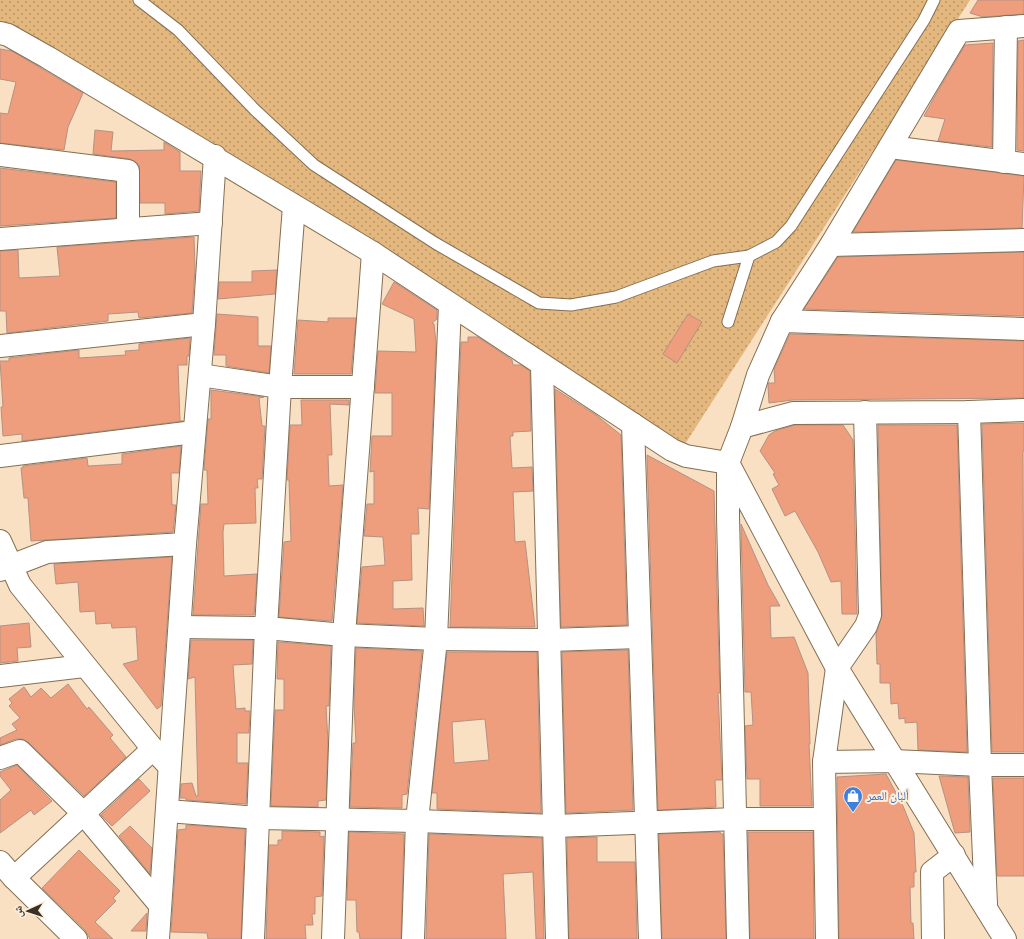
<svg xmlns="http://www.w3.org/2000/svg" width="1024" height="939" font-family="Ubuntu,'Noto Naskh Arabic',sans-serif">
<defs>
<pattern id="park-dots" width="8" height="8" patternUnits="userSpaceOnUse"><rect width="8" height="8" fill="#e3b77e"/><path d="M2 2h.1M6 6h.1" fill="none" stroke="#b99567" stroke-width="1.8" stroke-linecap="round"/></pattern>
</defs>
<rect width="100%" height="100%" fill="#f9e0c2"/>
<polygon fill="url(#park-dots)" points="0,0 970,0 678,455 0,26"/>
<g fill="#ee9d7d" stroke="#b59183" fill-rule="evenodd">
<polygon points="978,0 1024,0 1024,14 983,17 970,13"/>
<polygon points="1024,40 1024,151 1017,150 1018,41"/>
<polygon points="993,43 992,147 938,141 945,119 924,116 935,96 965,45"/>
<polygon points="0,49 12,51 83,93 68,127 64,150 0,143 0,113 8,114 16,82 0,79"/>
<polygon points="95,130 113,132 111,151 164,150 164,142 180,152 180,171 201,171 199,211 165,214 165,203 140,203 139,165 130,159 93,154"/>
<polygon points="896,160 1024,176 1022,228 853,232"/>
<polygon points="0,168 116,182 116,218 0,226"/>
<polygon points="194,237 195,269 192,313 139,318 138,312 108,314 108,321 7,333 6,311 0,311 0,251 18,250 19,278 60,276 57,247"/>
<polygon points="1024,252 1024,316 804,309 838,257"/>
<polygon points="277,270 275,294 218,299 219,282 252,282 252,271"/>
<polygon points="394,282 437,310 437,319 432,323 434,324 436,343 429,509 418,508 419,534 411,534 412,580 393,581 393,609 423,608 424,626 357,623 362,567 385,565 383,537 364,536 367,504 374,504 374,471 370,472 372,436 392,436 392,393 375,393 378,351 416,352 414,319 382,304"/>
<polygon points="217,314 258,317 258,346 271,346 269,373 226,366 226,355 214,355"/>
<polygon points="688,314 702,322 677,363 663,354"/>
<polygon points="328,318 356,318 351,374 294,374 298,320 328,322"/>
<polygon points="790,334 1024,341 1024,398 793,400 769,403 768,386 768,383 775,383 774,369"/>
<polygon points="468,337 478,337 512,360 513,365 521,365 530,371 531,431 513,432 513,436 510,436 512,468 532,467 533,491 513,492 515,542 525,541 535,627 450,627 461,342 468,342"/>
<polygon points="190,338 189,356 187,356 187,365 178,365 180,421 183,421 22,441 22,434 3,436 1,407 3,407 0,361 9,361 9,358 79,350 79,358 126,355 125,351 139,350 139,344"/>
<polygon points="555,389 596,415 621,435 627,625 561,627"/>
<polygon points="211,390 264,397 259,398 262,426 265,426 262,479 257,479 258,488 255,488 256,523 224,524 223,532 224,576 257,574 254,615 193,615 201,504 208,504 207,470 204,470 208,419 211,419"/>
<polygon points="301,400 349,400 349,405 330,404 332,455 328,455 329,486 343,485 332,621 279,617 284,542 291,541 289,480 287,480 290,425 302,425"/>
<polygon points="1024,423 1024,451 1023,451 1024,752 992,752 982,424"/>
<polygon points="795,425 843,425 853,440 857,614 842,614 841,581 831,582 818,552 795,511 785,516 772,489 779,485 773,474 775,473 760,451 769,435 775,431"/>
<polygon points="878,425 957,425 967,752 918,750 917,722 905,723 905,718 899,719 898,703 891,704 890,683 880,683 880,664 877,664 876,634 882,615"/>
<polygon points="181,446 179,473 171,473 172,505 176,505 173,532 31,541 28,498 24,498 21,468 23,468 23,466 87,458 88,466 122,464 122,454"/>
<polygon points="647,455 714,491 720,693 718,693 722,780 715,780 716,807 658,810"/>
<polygon points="741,524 768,585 780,606 770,606 771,638 794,637 808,673 810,744 809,744 812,806 760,806 760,779 747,779 745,726 753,725 751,692 745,692"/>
<polygon points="172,557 161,706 157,709 123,664 138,660 136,627 112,628 111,623 96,624 95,611 80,612 78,582 56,584 54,564"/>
<polygon points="29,623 31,647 17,648 18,661 0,663 0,626"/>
<polygon points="191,640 253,640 252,664 233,665 236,709 245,708 245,711 250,711 249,733 237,733 237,763 248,763 246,804 186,800 186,798 180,798 181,784 192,783 196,796 198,796 195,677 188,679"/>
<polygon points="278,642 331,646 329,706 326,706 328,742 326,800 318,801 318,807 271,806 275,710 284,710 284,679 277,679"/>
<polygon points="356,648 422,651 407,794 402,795 402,808 350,807 353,743 356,743 354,705"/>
<polygon points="628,650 633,810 566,813 562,652"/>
<path d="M447 652H537L541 813 437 809V793H432ZM485 719 489 760 454 763 452 722Z"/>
<polygon points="68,684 87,709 89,707 113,735 110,738 126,757 84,796 28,742 22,739 16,739 0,745 0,738 17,730 12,724 20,718 9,706 12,703 9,699 24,687 31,697 41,688 51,698"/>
<polygon points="17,765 52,801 34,815 31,810 0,833 0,800 11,790 0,776 0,772"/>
<polygon points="886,774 903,806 914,833 916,872 914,872 914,887 910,887 911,923 913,923 914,939 839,939 837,777"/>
<polygon points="939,776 968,777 970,832 955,833"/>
<polygon points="993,778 1024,778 1024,876 997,876"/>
<polygon points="139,779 150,791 112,826 101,815"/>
<polygon points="186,825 245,829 241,939 208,939 207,933 171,932 178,830 186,829"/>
<polygon points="130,826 152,848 150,874 119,836"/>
<polygon points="282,831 320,832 320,837 324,836 322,896 315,897 315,914 312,914 313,925 305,925 306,939 266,939 269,845 278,845 278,840 282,840"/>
<polygon points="349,832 404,834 401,939 360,939 359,932 357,932 356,900 347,900"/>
<polygon points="720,832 721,834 723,834 726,939 662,939 659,834"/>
<polygon points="748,832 813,832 814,939 750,939"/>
<polygon points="429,834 542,838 544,939 536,939 533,872 503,874 506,939 426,939"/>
<polygon points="597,837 597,862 635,862 637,939 569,939 567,838"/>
<polygon points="79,850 120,891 113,898 116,901 95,922 113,939 90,939 85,930 42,888"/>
<polygon points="147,913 146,931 131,931"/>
</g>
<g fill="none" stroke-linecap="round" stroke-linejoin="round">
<g stroke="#846f53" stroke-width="13">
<g id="lane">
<polyline points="139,0 178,30 255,110 314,165 435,243 539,303 571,305 616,297 713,261 749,256 776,242 791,226 924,20 934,0"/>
<polyline points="728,322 749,256"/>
</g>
</g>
<g stroke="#846f53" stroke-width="24">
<g id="street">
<polyline points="0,33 8,35 47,57 373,253 672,450 686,456 728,463 837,668 1005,939"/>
<polyline points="890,147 1024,164"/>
<polyline points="0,155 128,171 128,228"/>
<polyline points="1004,162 1006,27"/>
<polyline points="0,239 211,223"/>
<polyline points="831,245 1024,240"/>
<polyline points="782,321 1024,329"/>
<polyline points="0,346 204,324"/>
<polyline points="542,366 557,939"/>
<polyline points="200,375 280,387 363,387"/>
<polyline points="969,412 980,765 986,904"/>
<polyline points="633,424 650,939"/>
<polyline points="742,427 793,413 969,412 1024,410"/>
<polyline points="0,456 194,432"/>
<polyline points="0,541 20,585 153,749 169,766"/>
<polyline points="0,570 47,552 185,544"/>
<polyline points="180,627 266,628 344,635 436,639 550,640 639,637"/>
<polyline points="0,676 84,666"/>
<polyline points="0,758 20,751 83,813 160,905"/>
<polyline points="824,762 894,761 980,765 1024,765"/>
<polyline points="167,811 259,818 417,821 555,826 736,819 824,819"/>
<polyline points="0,862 14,878 76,939"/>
<polyline points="14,878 153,749"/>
<polyline points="158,939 185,544 204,324 215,156"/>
<polyline points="253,939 266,628 280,387 294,206"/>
<polyline points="333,939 344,635 373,253"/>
<polyline points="413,939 417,821 436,639 450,305"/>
<polyline points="738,939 728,517 728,463 742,427 758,375 782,321 831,245 959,31 1024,26"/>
<polyline points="827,939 824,762 837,668 866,626 870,615 865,412"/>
<polyline points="933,939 932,872 954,855"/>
</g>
</g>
<use href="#lane" stroke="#fff" stroke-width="11"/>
<use href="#street" stroke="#fff" stroke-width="22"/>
</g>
<defs>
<g id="shop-pin" transform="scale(1)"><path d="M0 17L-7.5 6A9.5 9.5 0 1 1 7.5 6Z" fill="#3f7fe0" stroke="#feefdd"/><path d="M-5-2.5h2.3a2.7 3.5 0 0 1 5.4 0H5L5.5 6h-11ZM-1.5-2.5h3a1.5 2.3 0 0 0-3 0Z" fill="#fff"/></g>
</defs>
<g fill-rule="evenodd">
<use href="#shop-pin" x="853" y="796"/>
</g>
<g text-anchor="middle" stroke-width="4" stroke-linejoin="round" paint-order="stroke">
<g font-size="12" fill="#366cbe" stroke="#feefdd" text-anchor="start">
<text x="867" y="800">ألبان العمر</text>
</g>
</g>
<g transform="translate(28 911) rotate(267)" stroke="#feefdd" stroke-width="3" paint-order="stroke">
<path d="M0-3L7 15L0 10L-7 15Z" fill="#3a3125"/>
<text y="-6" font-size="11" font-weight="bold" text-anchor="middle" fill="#3a3125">ش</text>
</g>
</svg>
